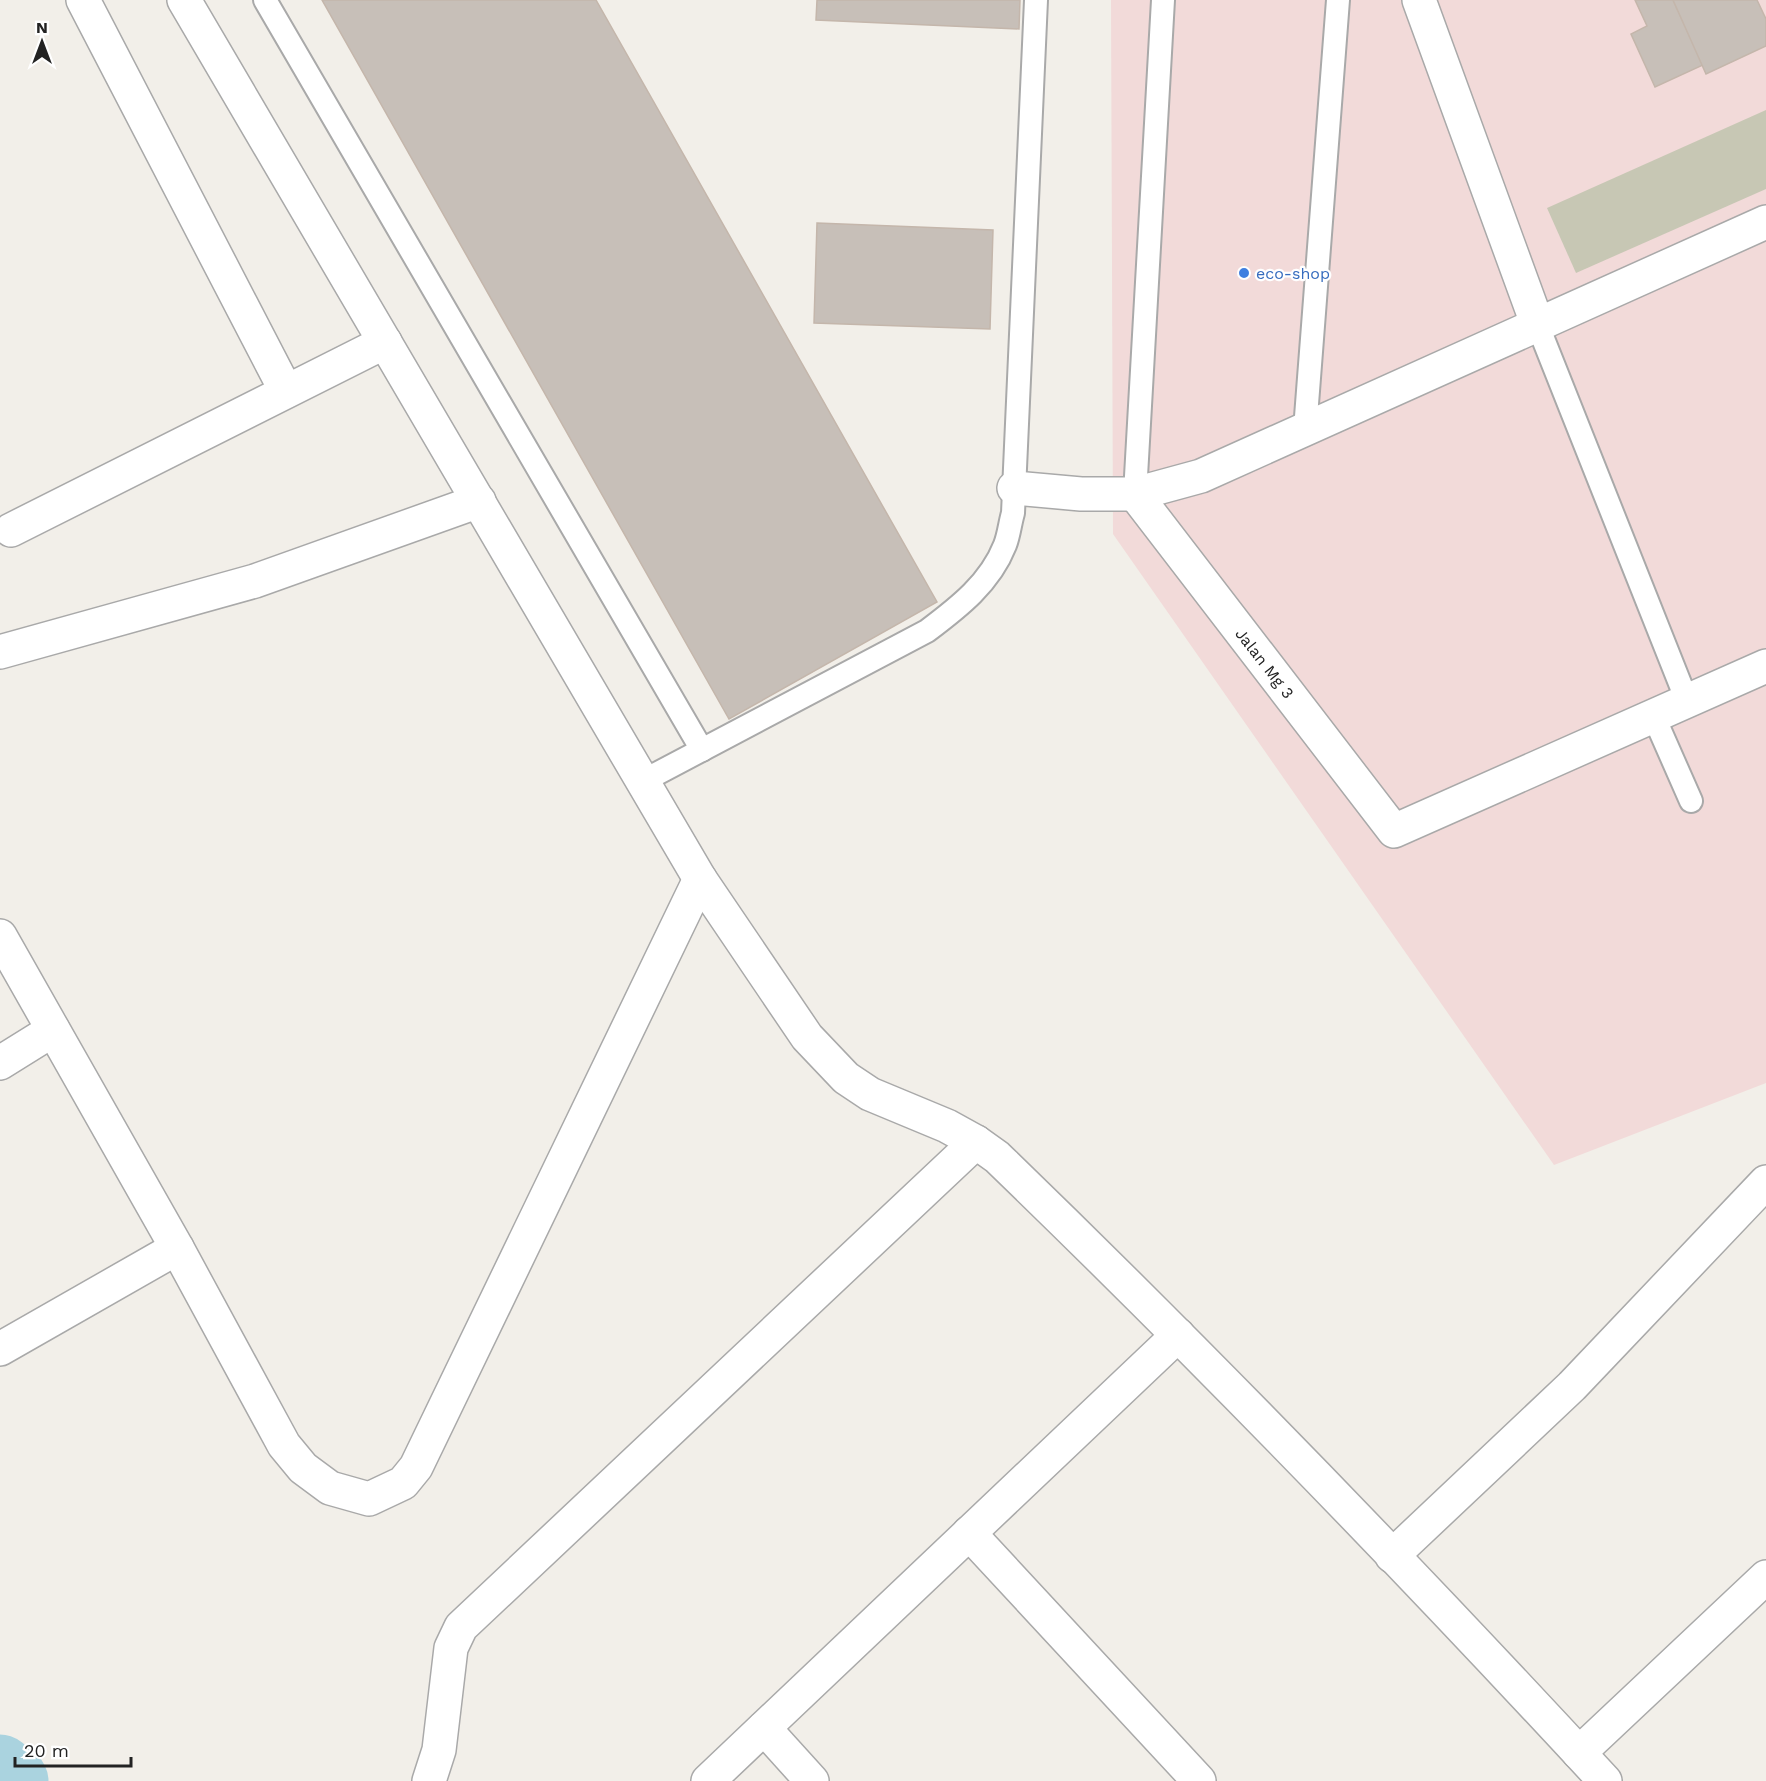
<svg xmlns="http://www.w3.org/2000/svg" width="1766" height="1781" font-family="'Work Sans',sans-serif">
<rect width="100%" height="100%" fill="#f2efe9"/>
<polygon fill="#f2dad9" points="1111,0 1766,0 1766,1083 1554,1165 1113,534"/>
<polygon fill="#c7c7b4" points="1766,110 1766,189 1576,273 1547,208"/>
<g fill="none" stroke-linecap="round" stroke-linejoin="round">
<polyline stroke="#aad3df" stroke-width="69" points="0,1769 14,1781"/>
</g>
<g fill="#c7bfb8" stroke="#c4b6ab" stroke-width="1.5">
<polygon points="322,0 596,0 937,602 729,719"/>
<polygon points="817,0 1020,0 1019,29 816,20"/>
<polygon points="1635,0 1673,0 1703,65 1655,87 1631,34 1647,26"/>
<polygon points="1673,0 1757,0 1766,19 1766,46 1706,74"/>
<polygon points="817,223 993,230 990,329 814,323"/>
</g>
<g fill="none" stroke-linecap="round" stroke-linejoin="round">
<g stroke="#a9a9a9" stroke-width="26">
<g id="service">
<polyline points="265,0 702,750"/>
<polyline points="1538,326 1687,701"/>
<polyline points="1305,430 1338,0"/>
<polyline points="1135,494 1163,0"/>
<polyline points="1654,717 1691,801"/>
<path d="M643 781 927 631C959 607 990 583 1005 545 1009 535 1010 523 1013 513L1036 0"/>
</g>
</g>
<g stroke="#a9a9a9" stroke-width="36">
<g id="minor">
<polyline points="83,0 286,391"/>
<path d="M184 0 700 879 807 1037 846 1078 870 1094 947 1126 976 1142 997 1157C1206 1359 1408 1568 1605 1781"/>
<polyline points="1419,0 1538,326"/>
<polyline points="1014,488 1081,494 1135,494 1201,476 1766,222"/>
<polyline points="1135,494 1394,831 1766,666"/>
<polyline points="11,530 385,342"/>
<polyline points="0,652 255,581 479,501"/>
<polyline points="0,936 177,1248 284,1445 303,1468 330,1488 369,1499 403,1483 416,1467 700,879"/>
<polyline points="0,1063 53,1030"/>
<polyline points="0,1349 177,1248"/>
<polyline points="969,1533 1199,1781"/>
<polyline points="1392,1556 1572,1386 1766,1182"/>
<polyline points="764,1728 812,1781"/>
<polyline points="1579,1753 1766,1577"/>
<polyline points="429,1781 439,1750 451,1648 461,1627 976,1142"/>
<polyline points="708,1781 1178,1335"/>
</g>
</g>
<use href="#service" stroke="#fff" stroke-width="22"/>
<use href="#minor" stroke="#fff" stroke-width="33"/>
</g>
<circle fill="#3f7fe0" stroke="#fff" stroke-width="2" cx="1244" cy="273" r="6"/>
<g text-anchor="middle" stroke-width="4.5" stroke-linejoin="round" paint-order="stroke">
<g font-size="16" fill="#366cbe" stroke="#fff" text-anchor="start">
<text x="1256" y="279">eco-shop</text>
</g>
<g font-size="16" fill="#222" stroke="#fff">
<text transform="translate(1265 663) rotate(52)" y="6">Jalan Mg 3</text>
</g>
</g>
<g transform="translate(42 42)" stroke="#ffffff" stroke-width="4.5" paint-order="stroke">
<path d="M0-4.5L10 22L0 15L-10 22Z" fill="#222222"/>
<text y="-9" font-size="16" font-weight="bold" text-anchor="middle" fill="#222222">N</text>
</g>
<path d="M15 1757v9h116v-9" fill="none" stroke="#222222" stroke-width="3"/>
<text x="24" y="1757" font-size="18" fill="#222222" stroke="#ffffff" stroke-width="4.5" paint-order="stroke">20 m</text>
</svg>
